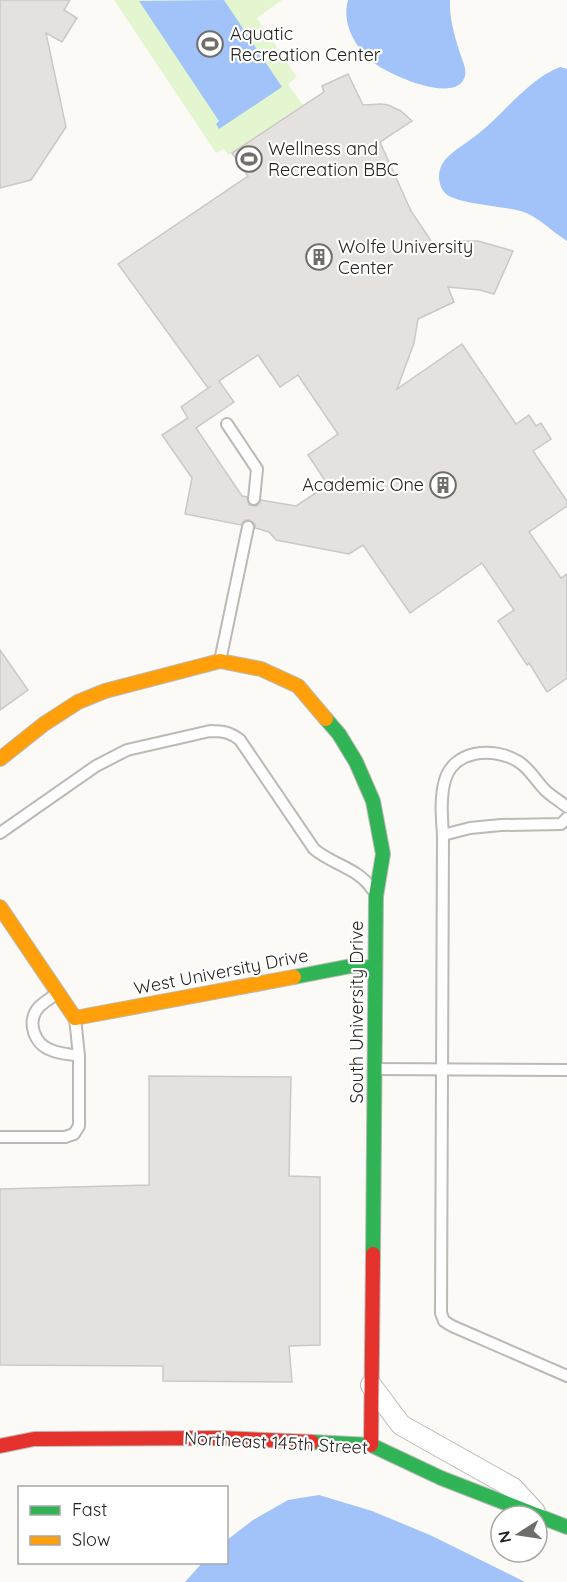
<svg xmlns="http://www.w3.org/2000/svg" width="567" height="1582" font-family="Quicksand,sans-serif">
<rect width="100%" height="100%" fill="#fbfaf6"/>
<polygon fill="#e4f6d0" points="114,0 282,0 257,18 297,77 288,84 303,105 229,155 224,149 216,153"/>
<g fill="#a1c3f9">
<polygon points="224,0 282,87 219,129 216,124 219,121 139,1"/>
<path d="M348 0H450C449 16 454 34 459 50 461 58 467 68 465 76 457 107 381 72 368 58 353 43 342 21 348 0Z"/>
<path d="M560 67 567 69V241C551 231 539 217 521 211 503 206 455 204 445 193 441 189 439 182 439 176 439 170 441 165 445 160 455 149 467 143 478 134 505 113 527 80 560 67Z"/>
<polygon points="319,1495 372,1511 430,1535 525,1582 185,1582 202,1563 226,1562 227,1540 253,1520 288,1500"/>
</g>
<g fill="#e4e1df" stroke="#cbc8c6" stroke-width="1.5" fill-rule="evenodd">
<polygon points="0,0 70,0 64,10 77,18 62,42 46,33 66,127 31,180 0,188"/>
<path d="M348 74 363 105 381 104 388 105 401 111 412 121 380 142 411 211 435 247 461 241H478L513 251 494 294 480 290 448 287 454 302 418 319 414 343 397 389 462 344 516 424 529 415 536 426 541 423 551 439 533 451 567 501V506L529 532 561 578 567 574V678L547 692 529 663 527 665 498 621 514 610 482 563 410 613 363 545 349 554 276 540 269 532 255 528V524L250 520H245L241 525 185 514 192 478 162 435 188 418 181 407 211 386 208 388 118 264 248 176 232 153 324 92 322 86ZM258 355 280 387 298 375 338 434 308 455 328 485 296 506 261 500 257 506 249 505 247 497 242 496 196 428 234 402 219 381Z"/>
<polygon points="0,650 28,690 0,710"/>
<polygon points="149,1076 291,1077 289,1176 320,1177 320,1345 289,1346 292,1382 163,1381 163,1366 0,1365 0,1189 149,1185"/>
</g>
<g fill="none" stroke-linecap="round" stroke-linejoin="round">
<g stroke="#bbbab7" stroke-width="14">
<g id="lane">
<polyline points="227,424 257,469 254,499"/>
<polyline points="220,661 248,527"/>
<polyline points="567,818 561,824 501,825 470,828 443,835 441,1313 444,1321 452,1326 567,1376"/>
<path d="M0 833 96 766 127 750 210 731C223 731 230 732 240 740L314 849C333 865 358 868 372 889"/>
<path d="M443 835C442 819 440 801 444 784 451 749 494 746 519 762 530 769 536 781 545 790 551 796 560 801 567 807"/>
<path d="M58 993C52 997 44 1002 39 1007 26 1021 34 1044 51 1050 59 1054 70 1054 79 1056"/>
<polyline points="375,1069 567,1070"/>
<polyline points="0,1137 65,1137 74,1134 79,1126 79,1056 75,1018"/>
</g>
</g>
<g stroke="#bbbab7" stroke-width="22">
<polyline id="street" points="371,1385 401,1425 513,1488 535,1512"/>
</g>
<g stroke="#bbbab7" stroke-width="16">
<g id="fast">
<polyline points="326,719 339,734 356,762 373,801 383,854 376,896 373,1254"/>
<polyline points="294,977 351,966 375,968"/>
<polyline points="312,1442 371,1445 441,1478 567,1527"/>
</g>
</g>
<g stroke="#bbbab7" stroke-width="16">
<g id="slow">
<polyline points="0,759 44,724 78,702 105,691 220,661 261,669 298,686 326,719"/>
<polyline points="0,907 75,1018 294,977"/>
</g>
</g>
<g stroke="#bbbab7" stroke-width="16">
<g id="jam">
<polyline points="371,1445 373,1254"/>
<polyline points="0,1446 34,1439 218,1438 312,1442"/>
</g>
</g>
<use href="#lane" stroke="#fefefe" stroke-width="10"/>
<use href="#street" stroke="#fefefe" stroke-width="20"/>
<use href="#fast" stroke="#30b455" stroke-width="14"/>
<use href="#slow" stroke="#ff9f0a" stroke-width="14"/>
<use href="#jam" stroke="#e5322d" stroke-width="14"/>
</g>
<defs>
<g id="stadium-ring" transform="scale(1.35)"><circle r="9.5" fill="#fff" stroke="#706e6b" stroke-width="1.5"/><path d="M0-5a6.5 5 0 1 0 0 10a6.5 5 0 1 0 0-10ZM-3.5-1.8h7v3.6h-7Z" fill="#706e6b"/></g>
<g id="building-ring" transform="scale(1.35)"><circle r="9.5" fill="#fff" stroke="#706e6b" stroke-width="1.5"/><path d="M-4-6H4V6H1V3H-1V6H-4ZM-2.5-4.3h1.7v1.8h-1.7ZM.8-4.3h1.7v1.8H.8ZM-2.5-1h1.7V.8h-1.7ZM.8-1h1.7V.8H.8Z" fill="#706e6b"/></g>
</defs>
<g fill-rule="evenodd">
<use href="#stadium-ring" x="210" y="44"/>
<use href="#stadium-ring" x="249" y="159"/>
<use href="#building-ring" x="319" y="257"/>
<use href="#building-ring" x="443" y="485"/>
</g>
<g text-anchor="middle" stroke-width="4.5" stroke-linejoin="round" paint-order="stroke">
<g font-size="18" fill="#252320" stroke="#fff" text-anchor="start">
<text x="230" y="40">Aquatic<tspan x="230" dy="21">Recreation Center</tspan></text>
<text x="268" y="155">Wellness and<tspan x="268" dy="21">Recreation BBC</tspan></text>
<text x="338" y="253">Wolfe University<tspan x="338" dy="21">Center</tspan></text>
<text x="424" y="491" text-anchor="end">Academic One</text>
</g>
<g font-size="18" fill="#252320" stroke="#fff">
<text transform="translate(221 972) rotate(-11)" y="6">West University Drive</text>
<text transform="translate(357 1012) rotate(-90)" y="6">South University Drive</text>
<text transform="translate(276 1443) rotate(3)" y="6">Northeast 145th Street</text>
</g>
</g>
<rect x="18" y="1486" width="210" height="78" fill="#ffffff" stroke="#a8a7a6" stroke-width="1.5"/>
<rect x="30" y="1506" width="30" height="9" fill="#30b455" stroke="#a8a7a6" stroke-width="1.5"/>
<text x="72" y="1516" font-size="18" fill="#252320">Fast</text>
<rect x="30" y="1536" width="30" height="9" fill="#ff9f0a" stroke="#a8a7a6" stroke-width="1.5"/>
<text x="72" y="1546" font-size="18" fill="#252320">Slow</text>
<g transform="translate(519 1534) rotate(258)"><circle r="28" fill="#ffffff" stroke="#a8a7a6" stroke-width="1.5"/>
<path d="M0-4.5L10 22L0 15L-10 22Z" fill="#706e6b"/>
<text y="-9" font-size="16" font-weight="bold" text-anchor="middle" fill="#252320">N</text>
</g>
</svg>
